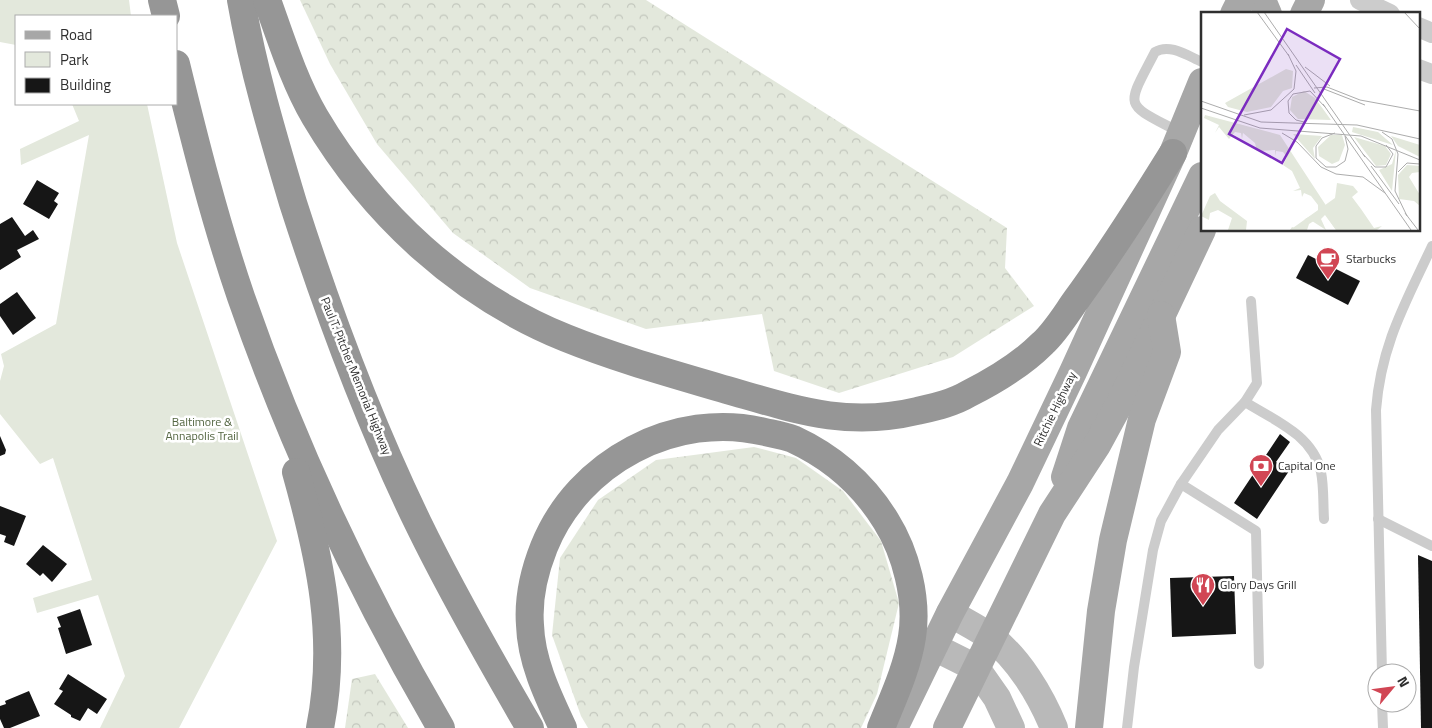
<svg xmlns="http://www.w3.org/2000/svg" width="1432" height="728" font-family="'Titillium Web',sans-serif">
<defs>
<pattern id="forest-crowns" width="20" height="18" patternUnits="userSpaceOnUse" patternTransform="scale(1.25)"><rect width="20" height="18" fill="#e3e8dc"/><path d="M2 6a3 3 0 1 1 6 0M12 15a3 3 0 1 1 6 0" fill="none" stroke="#c3c7bd"/></pattern>
</defs>
<rect width="100%" height="100%" fill="#fff"/>
<g fill="url(#forest-crowns)">
<polygon points="300,0 646,0 1007,228 1005,268 1034,306 953,357 839,393 774,371 762,314 646,329 530,288 453,233 377,144 330,64"/>
<polygon points="754,447 796,458 843,491 881,541 899,603 877,694 861,728 588,728 581,716 552,635 560,558 598,500 656,460"/>
<polygon points="375,674 408,728 345,728 352,679"/>
</g>
<g fill="#e3e8dc">
<polygon points="0,0 129,0 131,16 16,16 16,45 0,42"/>
<polygon points="72,104 147,104 177,243 277,541 179,728 100,728 125,676 98,595 37,613 33,598 92,580 53,458 40,464 0,414 0,381 4,366 1,354 56,324 89,135 21,165 20,149 79,121"/>
</g>
<g fill="#161616">
<polygon points="37,180 59,193 54,201 58,204 49,219 23,204"/>
<polygon points="12,217 25,236 33,230 39,239 17,250 21,257 0,270 0,224"/>
<polygon points="1308,255 1360,281 1348,305 1296,278"/>
<polygon points="17,292 36,318 13,335 0,316 0,304"/>
<polygon points="1280,434 1290,442 1276,462 1289,471 1257,519 1234,503"/>
<polygon points="0,436 6,450 5,454 0,456"/>
<polygon points="0,506 26,516 14,546 4,542 6,536 0,534"/>
<polygon points="43,545 67,564 52,582 43,573 40,576 26,564"/>
<polygon points="1418,555 1432,561 1432,728 1421,728"/>
<polygon points="1234,576 1236,634 1172,637 1170,578"/>
<polygon points="80,609 92,645 66,654 58,628 61,627 57,617"/>
<polygon points="68,674 107,699 97,714 88,708 80,721 71,717 71,715 54,704 63,691 59,689"/>
<polygon points="29,691 40,716 10,728 4,728 0,719 0,706 6,704 5,701"/>
</g>
<g fill="none" stroke-linecap="round" stroke-linejoin="round">
<g stroke="#ccc" stroke-width="10">
<path d="M1181 133C1123 102 1125 110 1155 52 1170 43 1188 56 1202 62"/>
<path d="M1245 402C1274 420 1313 435 1321 472 1324 487 1323 504 1324 519"/>
<polyline points="1181,484 1256,531 1259,664"/>
<polyline points="1378,519 1432,546"/>
<path d="M1382 673 1376 410C1381 345 1405 304 1432 246"/>
<polyline points="1382,703 1383,728"/>
<polyline points="1127,728 1134,667 1153,550 1161,521 1181,484 1218,430 1245,402 1257,383 1251,301"/>
</g>
<g stroke="#ccc" stroke-width="20">
<polyline points="1360,0 1390,14"/>
<polyline points="1418,27 1432,33"/>
<polyline points="1418,69 1432,74"/>
</g>
<g stroke="#b9b9b9" stroke-width="28">
<path d="M950 613C963 621 978 628 990 637 1018 657 1041 696 1054 728"/>
<polyline points="934,647 976,668 997,698 1011,728"/>
</g>
<g stroke="#a7a7a7" stroke-width="28">
<polyline points="1262,0 1268,14"/>
<polyline points="1234,14 1241,0"/>
<polyline points="1304,14 1311,0"/>
<polyline points="1065,477 1081,428 1202,176"/>
<polyline points="894,728 950,613 1020,483 1073,372 1173,153 1202,82"/>
<polyline points="947,728 1052,514 1097,445 1122,399 1202,230"/>
<polyline points="1089,728 1101,611 1113,540 1142,419 1167,352 1161,315"/>
</g>
<g stroke="#969696" stroke-width="28">
<polyline points="162,0 166,16"/>
<path d="M241 0C253 69 273 136 293 203 328 312 368 420 418 523 452 593 491 661 530 728"/>
<path d="M267 0C281 39 294 81 315 117 373 215 460 295 566 338 618 359 673 374 727 390 794 409 846 428 917 411 934 407 953 403 968 394 994 381 1023 363 1043 343 1056 331 1066 314 1076 300 1111 252 1142 203 1173 153"/>
<path d="M176 64C195 142 215 221 241 297 293 447 361 591 441 728"/>
<path d="M296 472C320 558 338 638 320 728"/>
<path d="M563 728C548 696 531 661 530 625 528 599 534 572 544 547 578 462 675 410 765 432 774 434 785 436 793 439 832 457 864 485 886 521 906 553 918 599 912 637 907 669 893 698 881 728"/>
</g>
</g>
<defs>
<g id="cafe-pin" transform="scale(1.25)"><path d="M0 17L-7.5 6A9.5 9.5 0 1 1 7.5 6Z" fill="#d14654" stroke="#fff"/><path d="M-5.5-4.5H6V0H3Q3 3.5 0 3.5H-2.5Q-5.5 3.5-5.5 0ZM3-3.2v2h1.7v-2ZM-6 4.5H4V6H-6Z" fill="#fff"/></g>
<g id="bank-pin" transform="scale(1.25)"><path d="M0 17L-7.5 6A9.5 9.5 0 1 1 7.5 6Z" fill="#d14654" stroke="#fff"/><path d="M-6-4H6V4H-6ZM0-2.3a2.3 2.3 0 1 0 0 4.6a2.3 2.3 0 1 0 0-4.6Z" fill="#fff"/></g>
<g id="restaurant-pin" transform="scale(1.25)"><path d="M0 17L-7.5 6A9.5 9.5 0 1 1 7.5 6Z" fill="#d14654" stroke="#fff"/><path d="M-5-6h1v4h1v-4h1v4h1v-4h1v5L-1.5 .5V6h-2V.5L-5-1ZM5-6V6H3V1.5H1.5Q1.5-4 5-6Z" fill="#fff"/></g>
</defs>
<g fill-rule="evenodd">
<use href="#cafe-pin" x="1328" y="259"/>
<use href="#bank-pin" x="1261" y="466"/>
<use href="#restaurant-pin" x="1203" y="585"/>
</g>
<g text-anchor="middle" stroke-width="5" stroke-linejoin="round" paint-order="stroke">
<g font-size="12" fill="#2f2f2f" stroke="#fff" text-anchor="start">
<text x="1346" y="263">Starbucks</text>
<text x="1278" y="470">Capital One</text>
<text x="1220" y="589">Glory Days Grill</text>
</g>
<g font-size="12" fill="#2f2f2f" stroke="#fff">
<text transform="translate(356 376) rotate(68)" y="4">Paul T. Pitcher Memorial Highway</text>
<text transform="translate(1055 409) rotate(-64)" y="4">Ritchie Highway</text>
</g>
<g font-size="12" fill="#546642" stroke="#fff">
<text x="202" y="426">Baltimore &amp;<tspan x="202" dy="14">Annapolis Trail</tspan></text>
</g>
</g>
<g transform="translate(1201 12)">
<rect width="219" height="219" fill="#fff"/>
<path d="M85 57 92 59 91 76 82 79 70 95 46 100 27 95 24 91ZM103 79 114 86 130 108 97 107 89 98 91 85ZM152 115 177 120 192 133 151 120ZM92 122 121 124 112 136 114 147ZM130 123H141L144 133 138 149 131 152 118 144 117 135ZM190 124 219 133V145L197 134ZM153 125 184 134 190 142 185 153 175 154ZM195 138 191 179 178 158 191 152ZM206 153 219 154V160L211 161 208 165 219 183V194L213 189 198 187 197 163ZM136 171 152 174 157 180 151 185 160 197 173 216 181 214 176 218H135L124 202 108 212 106 218H89L134 186Z" fill="#e3e8dc"/>
<path d="M4 103 79 123 141 218H135L124 203 120 207 125 218 111 209 105 213 104 218H89L91 215 99 218 104 207 117 200V193L110 184 103 181 101 185 100 178 92 179 99 176 91 159 82 153 86 145 82 140 75 139 74 144V138L56 139 54 131 42 121 41 127 40 121 34 120 28 127 18 115 14 121 18 113 3 106ZM14 181 19 189 46 209 45 218H27L31 206 17 198 9 201 8 208 0 204 9 184Z" fill="#e3e8dc"/>
<path fill="none" stroke="#acacac" stroke-width="1" d="M56 0 88 44M63 0 164 145M203 0 219 17M95 53 114 81M104 55 129 74M113 76 126 75 159 88 219 99M123 77 164 93M0 89 60 110 156 113 219 127M122 92 210 218M0 96 59 116 160 124 219 148M43 103 70 98 93 77 95 59 87 42M103 110 95 108 88 101 87 89 92 82 109 79 124 95M181 120 191 127 197 142 194 179 206 204M81 121 96 130 120 155 135 162 162 165 184 181M134 121 121 126 115 134V146L125 155H135L144 149 147 137 144 124M162 142 174 155H185L192 142 185 133M170 154 198 192M197 160 206 151 219 152M204 201 217 218"/>
<path fill="#7b2cbf" fill-opacity="0.15" stroke="#7b2cbf" stroke-width="2.5" d="M86 17 139 47 81 151 28 122Z"/>
<rect width="219" height="219" fill="none" stroke="#2f2f2f" stroke-width="2.5"/>
</g>
<rect x="15" y="15" width="162" height="90" fill="#ffffff" stroke="#acacac"/>
<rect x="25" y="31" width="25" height="8" fill="#a7a7a7" stroke="#acacac"/>
<text x="60" y="40" font-size="15" fill="#2f2f2f">Road</text>
<rect x="25" y="52" width="25" height="15" fill="#e3e8dc" stroke="#acacac"/>
<text x="60" y="65" font-size="15" fill="#2f2f2f">Park</text>
<rect x="25" y="78" width="25" height="15" fill="#161616" stroke="#acacac"/>
<text x="60" y="90" font-size="15" fill="#2f2f2f">Building</text>
<g transform="translate(1392 688) rotate(61)"><circle r="24" fill="#ffffff" stroke="#acacac"/>
<path d="M0-4L9 19L0 12L-9 19Z" fill="#d14654"/>
<text y="-8" font-size="14" font-weight="bold" text-anchor="middle" fill="#2f2f2f">N</text>
</g>
</svg>
